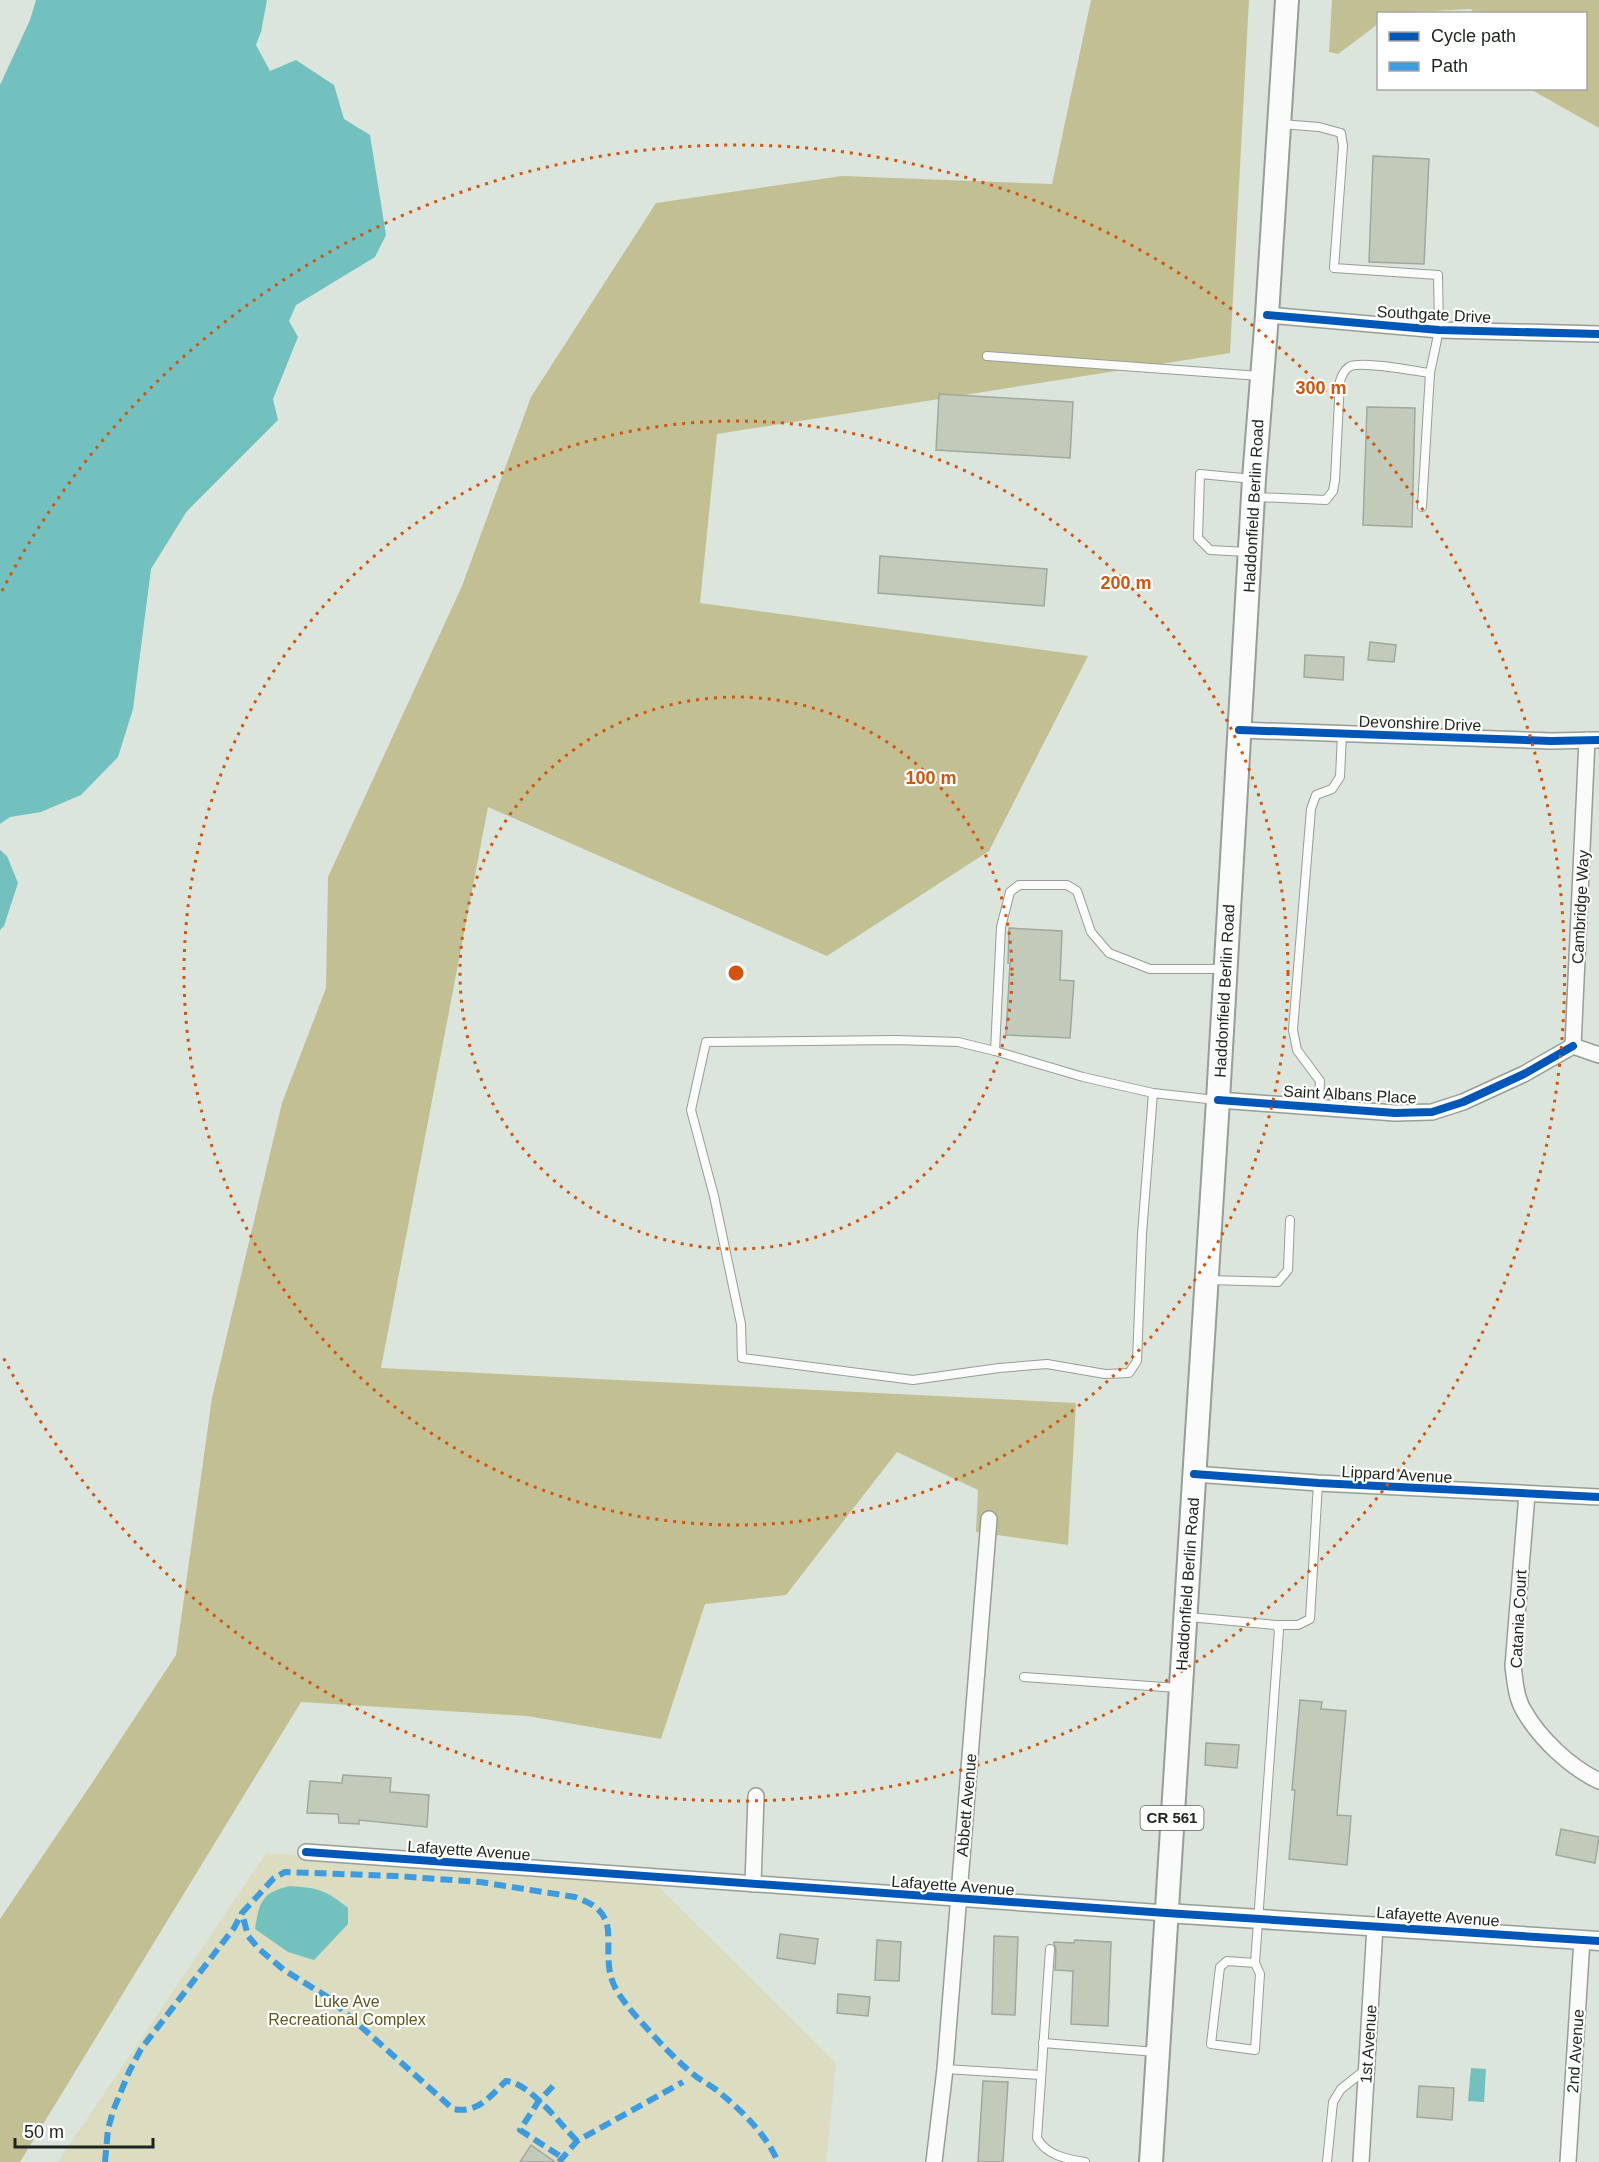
<svg xmlns="http://www.w3.org/2000/svg" width="1599" height="2162" font-family="Helvetica,sans-serif">
<rect width="100%" height="100%" fill="#dbe5dc"/>
<polygon fill="#dcdcc0" points="266,1853 653,1881 836,2063 826,2162 58,2162"/>
<g fill="#c2c092">
<polygon points="1091,0 1249,0 1230,353 717,434 700,603 1088,656 989,851 827,956 488,807 381,1368 1076,1403 1068,1545 976,1532 978,1490 897,1452 786,1595 705,1604 661,1739 527,1716 301,1702 20,2162 0,2162 0,1919 94,1780 176,1655 212,1398 282,1103 326,988 328,877 462,586 531,397 656,203 842,176 1052,184"/>
<polygon points="1332,0 1599,0 1599,128 1530,89 1586,88 1586,14 1474,14 1471,9 1378,14 1378,24 1338,54 1329,52"/>
</g>
<g fill="#73c1be">
<polygon points="36,0 267,0 261,32 256,45 270,71 296,60 334,85 344,119 370,135 386,235 375,257 296,305 289,321 298,337 273,399 278,420 187,511 151,569 133,709 118,757 81,795 41,812 10,817 0,824 0,85 30,20"/>
<polygon points="0,850 7,856 18,883 4,926 0,930"/>
<path d="M290 1886C318 1888 326 1890 348 1908V1924L314 1960 288 1952 255 1929C259 1902 262 1892 290 1886Z"/>
<polygon points="1471,2068 1486,2069 1484,2102 1468,2101"/>
</g>
<g fill="#c2cbb9" stroke="#a1a7a0" stroke-width="1.5">
<polygon points="1373,156 1429,159 1424,264 1369,262"/>
<polygon points="939,394 1073,402 1070,458 936,450"/>
<polygon points="1367,407 1415,408 1412,527 1363,525"/>
<polygon points="880,556 1047,569 1044,606 878,593"/>
<polygon points="1370,642 1396,645 1394,662 1368,660"/>
<polygon points="1305,655 1344,657 1343,680 1304,677"/>
<polygon points="1009,928 1062,931 1060,980 1074,981 1070,1038 1006,1035 1010,963 1008,963"/>
<polygon points="1300,1700 1322,1702 1321,1709 1346,1711 1337,1815 1351,1816 1347,1865 1289,1859 1295,1790 1292,1790"/>
<polygon points="1206,1743 1239,1745 1237,1768 1205,1765"/>
<polygon points="343,1775 391,1778 390,1792 429,1795 427,1827 359,1820 359,1824 339,1823 338,1814 307,1813 310,1781 342,1783"/>
<polygon points="1561,1829 1599,1837 1595,1863 1556,1855"/>
<polygon points="780,1934 818,1939 815,1964 777,1958"/>
<polygon points="994,1936 1018,1937 1015,2015 992,2014"/>
<polygon points="877,1940 901,1942 899,1981 875,1980"/>
<polygon points="1075,1940 1111,1942 1108,2026 1071,2024 1073,1971 1055,1970 1056,1949 1054,1944 1054,1942 1074,1943"/>
<polygon points="838,1994 870,1997 868,2016 837,2013"/>
<polygon points="983,2081 1008,2082 1003,2162 978,2162"/>
<polygon points="1419,2086 1454,2088 1452,2120 1417,2117"/>
<polygon points="531,2145 555,2162 520,2162"/>
</g>
<g fill="none" stroke-linecap="round" stroke-linejoin="round">
<g stroke="#969e97" stroke-width="10">
<g id="service">
<polyline points="987,356 1260,376"/>
<path d="M1256 497 1326 500 1333 491 1335 480 1340 381C1342 375 1345 368 1351 366 1363 361 1415 371 1430 373L1439 330 1438 275 1334 268 1343 146 1341 133 1319 127 1281 124"/>
<polyline points="1422,507 1430,373"/>
<polyline points="1247,552 1210,550 1198,538 1200,474 1253,479"/>
<polyline points="995,1051 1001,927 1010,892 1019,885 1067,885 1077,891 1091,932 1109,953 1150,969 1224,969"/>
<polyline points="1153,1093 1142,1234 1137,1361 1129,1373 1105,1374 1047,1364 999,1368 913,1380 742,1358 741,1324 714,1196 691,1110 706,1042 896,1040 958,1042 995,1051 1083,1077 1153,1093 1216,1100"/>
<polyline points="1319,1107 1320,1081 1297,1050 1293,1030 1311,809 1316,795 1332,789 1340,777 1342,734"/>
<polyline points="1208,1280 1278,1282 1288,1270 1290,1220"/>
<polyline points="1189,1617 1276,1625 1279,1630 1255,1963 1260,1974 1255,2050 1211,2044 1220,1967 1227,1961 1255,1963"/>
<polyline points="1276,1625 1298,1625 1310,1619 1318,1483"/>
<polyline points="1024,1677 1178,1688"/>
<path d="M1050 1949 1037 2138C1046 2155 1066 2159 1085 2162"/>
<polyline points="1043,2043 1156,2052"/>
<polyline points="945,2069 1041,2075"/>
<polyline points="1327,2162 1333,2102 1341,2089 1365,2070"/>
</g>
</g>
<g stroke="#969e97" stroke-width="18">
<g id="minor">
<polyline points="1267,315 1439,330 1599,334"/>
<polyline points="1239,730 1551,741 1599,740"/>
<polyline points="1573,1046 1587,740"/>
<polyline points="1573,1046 1599,1055"/>
<polyline points="1218,1100 1395,1113 1432,1112 1463,1102 1524,1074 1573,1046"/>
<polyline points="1194,1474 1318,1483 1599,1497"/>
<path d="M1527 1494 1513 1666C1515 1681 1516 1698 1524 1711 1540 1739 1570 1767 1599 1781"/>
<polyline points="306,1852 1166,1913"/>
<polyline points="753,1884 756,1796"/>
<polyline points="934,2162 945,2069 989,1519"/>
<polyline points="1361,2162 1375,1926"/>
<polyline points="1568,2162 1582,1939"/>
</g>
</g>
<g stroke="#969e97" stroke-width="21">
<polyline id="tertiary" points="1166,1913 1599,1941"/>
</g>
<g stroke="#969e97" stroke-width="26">
<polyline id="primary" points="1151,2162 1218,1100 1254,479 1267,315 1287,0"/>
</g>
<use href="#service" stroke="#fafbfa" stroke-width="8"/>
<use href="#minor" stroke="#fafbfa" stroke-width="15"/>
<use href="#tertiary" stroke="#fafbfa" stroke-width="18"/>
<use href="#primary" stroke="#fafbfa" stroke-width="22"/>
<g stroke="#3c9cdf" stroke-width="6" stroke-dasharray="12 6" stroke-linecap="butt">
<polyline points="553,2086 538,2102 520,2130 563,2158"/>
<path d="M577 2141C560 2124 530 2083 506 2081 490 2096 478 2114 453 2109L329 1998 284 1970 259 1949 248 1936 242 1913 274 1878 285 1872 396 1876 480 1882 575 1897C626 1914 600 1944 612 1980 615 1990 623 2000 629 2008 649 2031 669 2054 693 2074 701 2081 711 2085 719 2092 742 2111 766 2134 778 2162"/>
<polyline points="105,2162 108,2129 113,2111 129,2072 141,2049 234,1928 242,1913"/>
<polyline points="559,2162 577,2141 683,2082"/>
</g>
<g stroke="#fff" stroke-width="11">
<g id="cycleway">
<polyline points="1267,315 1439,330 1599,334"/>
<polyline points="1239,730 1551,741 1599,740"/>
<polyline points="1218,1100 1395,1113 1432,1112 1463,1102 1524,1074 1573,1046"/>
<polyline points="1194,1474 1318,1483 1599,1497"/>
<polyline points="306,1852 1166,1913 1599,1941"/>
</g>
</g>
<use href="#cycleway" stroke="#0057b8" stroke-width="8"/>
</g>
<g fill="none" stroke="#d4540e" stroke-width="3" stroke-dasharray="3 6">
<circle cx="736" cy="973" r="276"/>
<circle cx="736" cy="973" r="552"/>
<path d="M2 591A828 828 0 1 1 2 1355"/>
</g>
<g text-anchor="middle" stroke-width="4.5" stroke-linejoin="round" paint-order="stroke">
<rect fill="#fff" stroke="#616661" stroke-width="1.5" x="1140.5" y="1806" width="63" height="24" rx="4.5"/>
<g font-size="15" font-weight="bold" fill="#1d241d">
<text x="1172" y="1823">CR 561</text>
</g>
<g font-size="16" fill="#1d241d" stroke="#fff">
<text transform="translate(1434 314) rotate(3)" y="6">Southgate Drive</text>
<text transform="translate(1253 506) rotate(-87)" y="6">Haddonfield Berlin Road</text>
<text transform="translate(1420 723) rotate(2)" y="6">Devonshire Drive</text>
<text transform="translate(1580 907) rotate(-87)" y="6">Cambridge Way</text>
<text transform="translate(1224 991) rotate(-87)" y="6">Haddonfield Berlin Road</text>
<text transform="translate(1350 1094) rotate(3)" y="6">Saint Albans Place</text>
<text transform="translate(1397 1474) rotate(3)" y="6">Lippard Avenue</text>
<text transform="translate(1187 1584) rotate(-86)" y="6">Haddonfield Berlin Road</text>
<text transform="translate(1518 1619) rotate(-87)" y="6">Catania Court</text>
<text transform="translate(966 1805) rotate(-85)" y="6">Abbett Avenue</text>
<text transform="translate(469 1850) rotate(4)" y="6">Lafayette Avenue</text>
<text transform="translate(953 1885) rotate(4)" y="6">Lafayette Avenue</text>
<text transform="translate(1438 1916) rotate(4)" y="6">Lafayette Avenue</text>
<text transform="translate(1368 2044) rotate(-86)" y="6">1st Avenue</text>
<text transform="translate(1575 2051) rotate(-86)" y="6">2nd Avenue</text>
</g>
<g font-size="16" fill="#5f561d" stroke="#fff">
<text x="347" y="2007">Luke Ave<tspan x="347" dy="18">Recreational Complex</tspan></text>
</g>
</g>
<circle cx="736" cy="973" r="9" fill="#d4540e" stroke="#fff" stroke-width="3"/>
<g font-size="18" text-anchor="middle" font-weight="bold" fill="#d4540e" stroke="#fff" stroke-width="4.5" stroke-linejoin="round" paint-order="stroke">
<text x="1321" y="394">300 m</text>
<text x="1126" y="589">200 m</text>
<text x="931" y="784">100 m</text>
</g>
<rect x="1377" y="12" width="210" height="78" fill="#ffffff" stroke="#a5a7a5" stroke-width="1.5"/>
<rect x="1389" y="32" width="30" height="9" fill="#0057b8" stroke="#a5a7a5" stroke-width="1.5"/>
<text x="1431" y="42" font-size="18" fill="#1d241d">Cycle path</text>
<rect x="1389" y="62" width="30" height="9" fill="#3c9cdf" stroke="#a5a7a5" stroke-width="1.5"/>
<text x="1431" y="72" font-size="18" fill="#1d241d">Path</text>
<path d="M15 2138v9h138v-9" fill="none" stroke="#1d241d" stroke-width="3"/>
<text x="24" y="2138" font-size="18" fill="#1d241d" stroke="#ffffff" stroke-width="4.5" paint-order="stroke">50 m</text>
</svg>
